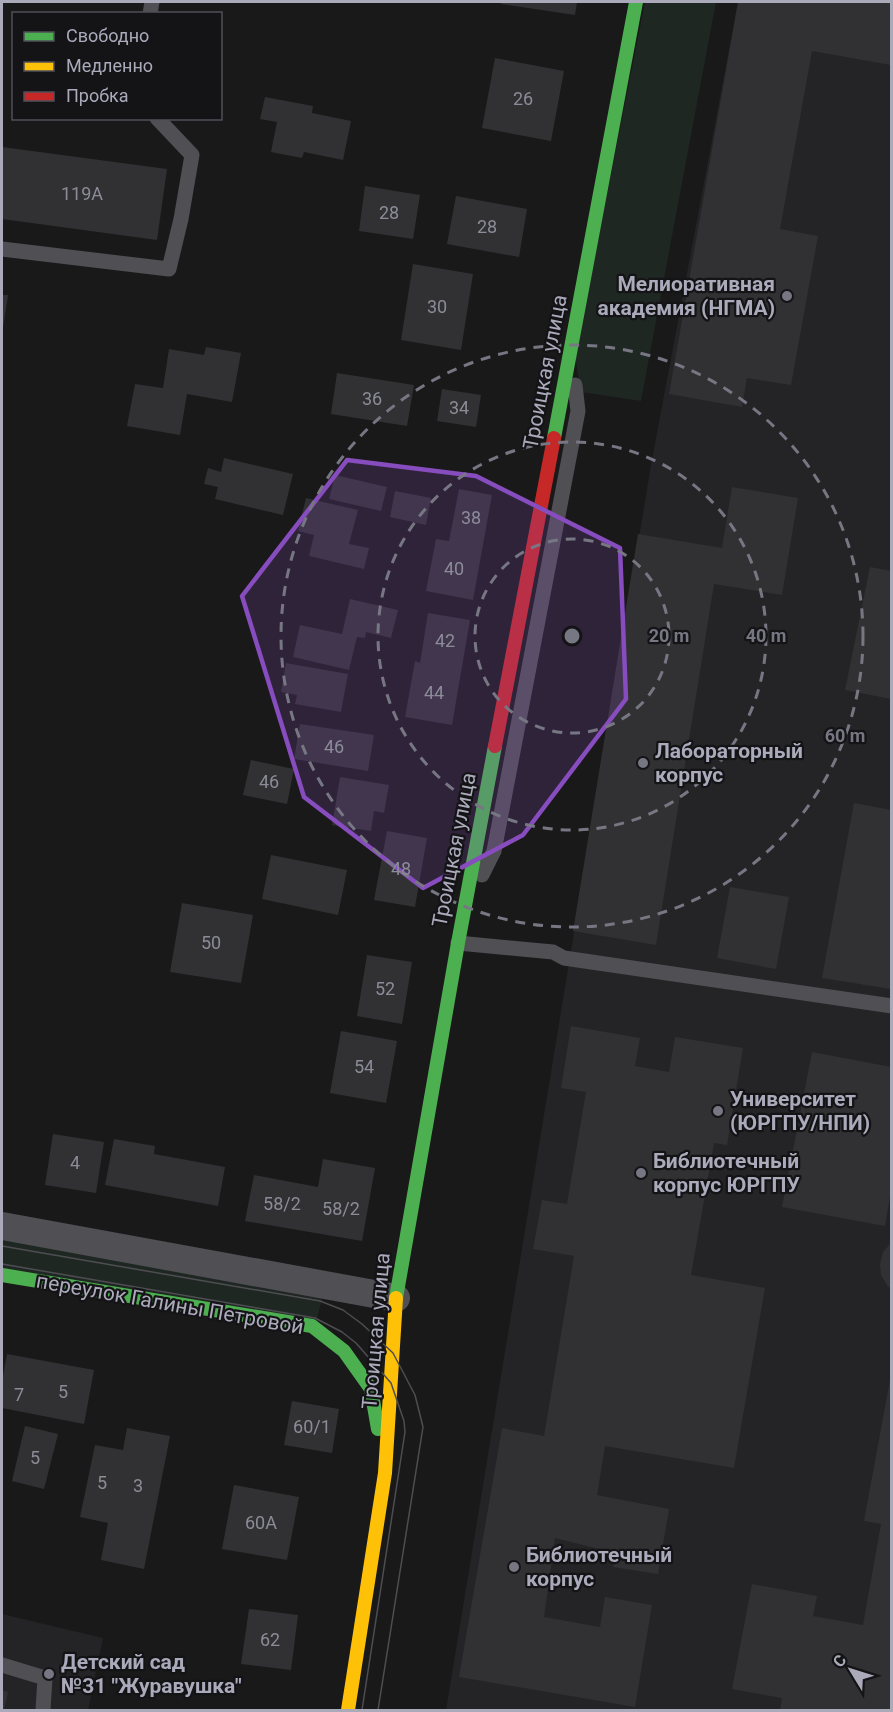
<svg xmlns="http://www.w3.org/2000/svg" width="893" height="1712" font-family="Roboto,sans-serif">
<rect width="100%" height="100%" fill="#19191a"/>
<g fill="#242326">
<polygon points="738,2 891,2 891,1710 446,1710 651,465"/>
<polygon points="2,1614 103,1638 88,1710 2,1710"/>
</g>
<g fill="#1f2723">
<polygon points="645,2 716,2 641,401 581,392 575,356"/>
<polygon points="2,1237 323,1295 316,1323 2,1269"/>
</g>
<g fill="#313133">
<polygon points="501,2 577,2 575,15 501,4"/>
<polygon points="738,2 891,2 891,65 812,51 780,229 818,236 791,385 747,378 742,407 669,394"/>
<polygon points="495,58 564,71 551,141 482,128"/>
<polygon points="265,97 313,106 312,113 351,121 343,160 304,152 302,158 271,152 277,122 260,119"/>
<polygon points="2,147 167,169 157,240 2,219"/>
<polygon points="365,186 420,195 413,239 359,231"/>
<polygon points="456,196 527,209 519,257 447,244"/>
<polygon points="413,264 473,274 461,350 401,340"/>
<polygon points="2,295 8,295 3,328 2,328"/>
<polygon points="206,347 241,353 232,402 187,394 180,435 127,426 135,384 163,388 169,349 204,355"/>
<polygon points="337,373 414,385 407,426 331,414"/>
<polygon points="442,389 481,395 476,427 437,421"/>
<polygon points="224,458 293,474 283,515 215,499 218,487 204,484 208,468 221,472"/>
<polygon points="335,475 387,487 381,511 329,499"/>
<polygon points="732,487 798,498 782,595 714,584 656,945 573,931 638,534 722,548"/>
<polygon points="459,489 492,495 473,600 426,591 436,539 449,541"/>
<polygon points="395,491 431,498 426,525 390,517"/>
<polygon points="306,498 358,510 349,544 369,548 364,569 309,556 314,535 298,531"/>
<polygon points="870,567 891,571 891,699 845,690"/>
<polygon points="350,599 398,610 391,638 366,632 365,638 357,637 349,670 293,657 300,625 342,634"/>
<polygon points="428,613 470,620 452,725 405,717 415,661 420,663"/>
<polygon points="286,663 348,674 341,712 295,704 297,695 281,692"/>
<polygon points="300,724 374,735 368,771 294,759"/>
<polygon points="251,760 294,769 287,804 243,795"/>
<polygon points="340,777 389,785 384,813 374,811 371,831 332,825"/>
<polygon points="854,803 891,810 891,989 822,978"/>
<polygon points="387,831 427,838 415,907 374,900"/>
<polygon points="271,855 347,870 338,915 262,899"/>
<polygon points="730,887 789,897 776,969 717,958"/>
<polygon points="182,903 253,915 241,983 170,972"/>
<polygon points="367,955 412,962 402,1024 357,1016"/>
<polygon points="571,1026 640,1038 635,1066 669,1072 675,1037 743,1048 727,1145 714,1143 691,1275 765,1288 734,1468 605,1446 597,1495 669,1509 658,1574 613,1567 615,1553 555,1538 544,1617 600,1627 605,1597 652,1605 635,1707 459,1677 502,1428 544,1436 574,1256 533,1249 542,1200 567,1204 586,1092 561,1088"/>
<polygon points="341,1031 397,1041 386,1103 330,1093"/>
<polygon points="812,1052 891,1067 891,1190 885,1226 782,1207"/>
<polygon points="53,1134 104,1142 96,1193 45,1185"/>
<polygon points="114,1139 155,1146 154,1154 225,1167 218,1206 105,1185"/>
<polygon points="323,1159 375,1168 362,1241 245,1221 254,1175 318,1187"/>
<polygon points="891,1243 891,1289 887,1285 881,1275 880,1264 883,1252"/>
<polygon points="7,1354 94,1370 84,1424 2,1408 2,1381"/>
<polygon points="890,1380 891,1710 780,1710 782,1698 732,1689 752,1584 817,1596 813,1616 863,1625 881,1524 864,1521"/>
<polygon points="292,1401 339,1409 332,1453 284,1445"/>
<polygon points="25,1426 58,1434 44,1489 12,1481"/>
<polygon points="127,1428 170,1436 144,1569 101,1560 108,1523 80,1517 95,1445 123,1450"/>
<polygon points="234,1485 299,1497 287,1560 222,1549"/>
<polygon points="249,1609 298,1615 291,1670 241,1664"/>
<polygon points="2,1690 8,1692 4,1710 2,1710"/>
</g>
<g fill="none" stroke-linecap="round" stroke-linejoin="round">
<g stroke="#4f4f54" stroke-width="15">
<polyline points="150,14 152,2"/>
<polyline points="2,249 169,269 181,219 192,155 157,118"/>
<polyline points="482,875 494,851 578,411 575,385"/>
<polyline points="458,943 553,952 564,958 892,1006"/>
<polyline points="2,1665 45,1678 43,1710"/>
</g>
<polyline stroke="#4f4f54" stroke-width="28" points="2,1226 396,1298"/>
<g stroke="#4caf50" stroke-width="14">
<polyline points="554,438 636,2"/>
<polyline points="2,1275 312,1326 344,1351 371,1389 378,1429"/>
<polyline points="396,1298 458,943 495,746"/>
</g>
<polyline stroke="#ffc107" stroke-width="14" points="348,1710 385,1473 396,1298"/>
<polyline stroke="#c62828" stroke-width="14" points="495,746 554,438"/>
<g stroke="#4e4e52" stroke-width="1.5">
<polyline points="2,1246 320,1301 343,1310 362,1324 393,1353 415,1395 423,1427 378,1710"/>
<polyline points="2,1264 315,1318 342,1332 356,1343 391,1383 404,1421 405,1432 362,1710"/>
</g>
</g>
<path fill="#874cbe" fill-opacity="0.2" stroke="#874cbe" stroke-width="4.5" stroke-linejoin="round" d="M347 460 476 476 620 548 626 699 523 835 423 888 304 797 242 596Z"/>
<g fill="none" stroke="#777783" stroke-width="3" stroke-dasharray="10 8">
<circle cx="572" cy="636" r="97"/>
<circle cx="572" cy="636" r="194"/>
<circle cx="572" cy="636" r="291"/>
</g>
<g fill="#777783" stroke="#141316" stroke-width="2">
<circle cx="787" cy="296" r="6"/>
<circle cx="643" cy="763" r="6"/>
<circle cx="718" cy="1111" r="6"/>
<circle cx="641" cy="1173" r="6"/>
<circle cx="514" cy="1567" r="6"/>
<circle cx="49" cy="1674" r="6"/>
</g>
<g text-anchor="middle" stroke-width="4.5" stroke-linejoin="round" paint-order="stroke">
<g font-size="18" fill="#8c8c99">
<text x="523" y="105">26</text>
<text x="82" y="200">119А</text>
<text x="389" y="219">28</text>
<text x="487" y="233">28</text>
<text x="437" y="313">30</text>
<text x="372" y="405">36</text>
<text x="459" y="414">34</text>
<text x="471" y="524">38</text>
<text x="454" y="575">40</text>
<text x="445" y="647">42</text>
<text x="434" y="699">44</text>
<text x="334" y="753">46</text>
<text x="269" y="788">46</text>
<text x="401" y="875">48</text>
<text x="211" y="949">50</text>
<text x="385" y="995">52</text>
<text x="364" y="1073">54</text>
<text x="75" y="1169">4</text>
<text x="282" y="1210">58/2</text>
<text x="341" y="1215">58/2</text>
<text x="63" y="1398">5</text>
<text x="19" y="1401">7</text>
<text x="312" y="1433">60/1</text>
<text x="35" y="1464">5</text>
<text x="102" y="1489">5</text>
<text x="138" y="1492">3</text>
<text x="261" y="1529">60А</text>
<text x="270" y="1646">62</text>
</g>
<g font-size="21" font-weight="bold" fill="#aab" stroke="#141316" text-anchor="start">
<text x="775" y="291" text-anchor="end">Мелиоративная<tspan x="775" dy="24">академия (НГМА)</tspan></text>
<text x="655" y="758">Лабораторный<tspan x="655" dy="24">корпус</tspan></text>
<text x="730" y="1106">Университет<tspan x="730" dy="24">(ЮРГПУ/НПИ)</tspan></text>
<text x="653" y="1168">Библиотечный<tspan x="653" dy="24">корпус ЮРГПУ</tspan></text>
<text x="526" y="1562">Библиотечный<tspan x="526" dy="24">корпус</tspan></text>
<text x="61" y="1669">Детский сад<tspan x="61" dy="24">№31 "Журавушка"</tspan></text>
</g>
<g font-size="21" fill="#aab" stroke="#141316">
<text transform="translate(545 372) rotate(-79)" y="7">Троицкая улица</text>
<text transform="translate(454 850) rotate(-79)" y="7">Троицкая улица</text>
<text transform="translate(170 1304) rotate(10)" y="7">переулок Галины Петровой</text>
<text transform="translate(376 1331) rotate(-85)" y="7">Троицкая улица</text>
</g>
</g>
<circle cx="572" cy="636" r="9" fill="#777783" stroke="#141316" stroke-width="3"/>
<g font-size="18" text-anchor="middle" font-weight="bold" fill="#777783" stroke="#141316" stroke-width="4.5" stroke-linejoin="round" paint-order="stroke">
<text x="669" y="642">20 m</text>
<text x="766" y="642">40 m</text>
<text x="845" y="742">60 m</text>
</g>
<rect width="893" height="1712" fill="none" stroke="#aaaabb" stroke-width="6"/>
<rect x="12" y="12" width="210" height="108" fill="#141316" stroke="#504f58" stroke-width="1.5"/>
<rect x="24" y="32" width="30" height="9" fill="#4caf50" stroke="#504f58" stroke-width="1.5"/>
<text x="66" y="42" font-size="18" fill="#aaaabb">Свободно</text>
<rect x="24" y="62" width="30" height="9" fill="#ffc107" stroke="#504f58" stroke-width="1.5"/>
<text x="66" y="72" font-size="18" fill="#aaaabb">Медленно</text>
<rect x="24" y="92" width="30" height="9" fill="#c62828" stroke="#504f58" stroke-width="1.5"/>
<text x="66" y="102" font-size="18" fill="#aaaabb">Пробка</text>
<g transform="translate(851 1670) rotate(308)" stroke="#141316" stroke-width="4.5" paint-order="stroke">
<path d="M0-4.5L10 22L0 15L-10 22Z" fill="#aaaabb"/>
<text y="-9" font-size="16" font-weight="bold" text-anchor="middle" fill="#aaaabb">С</text>
</g>
</svg>
